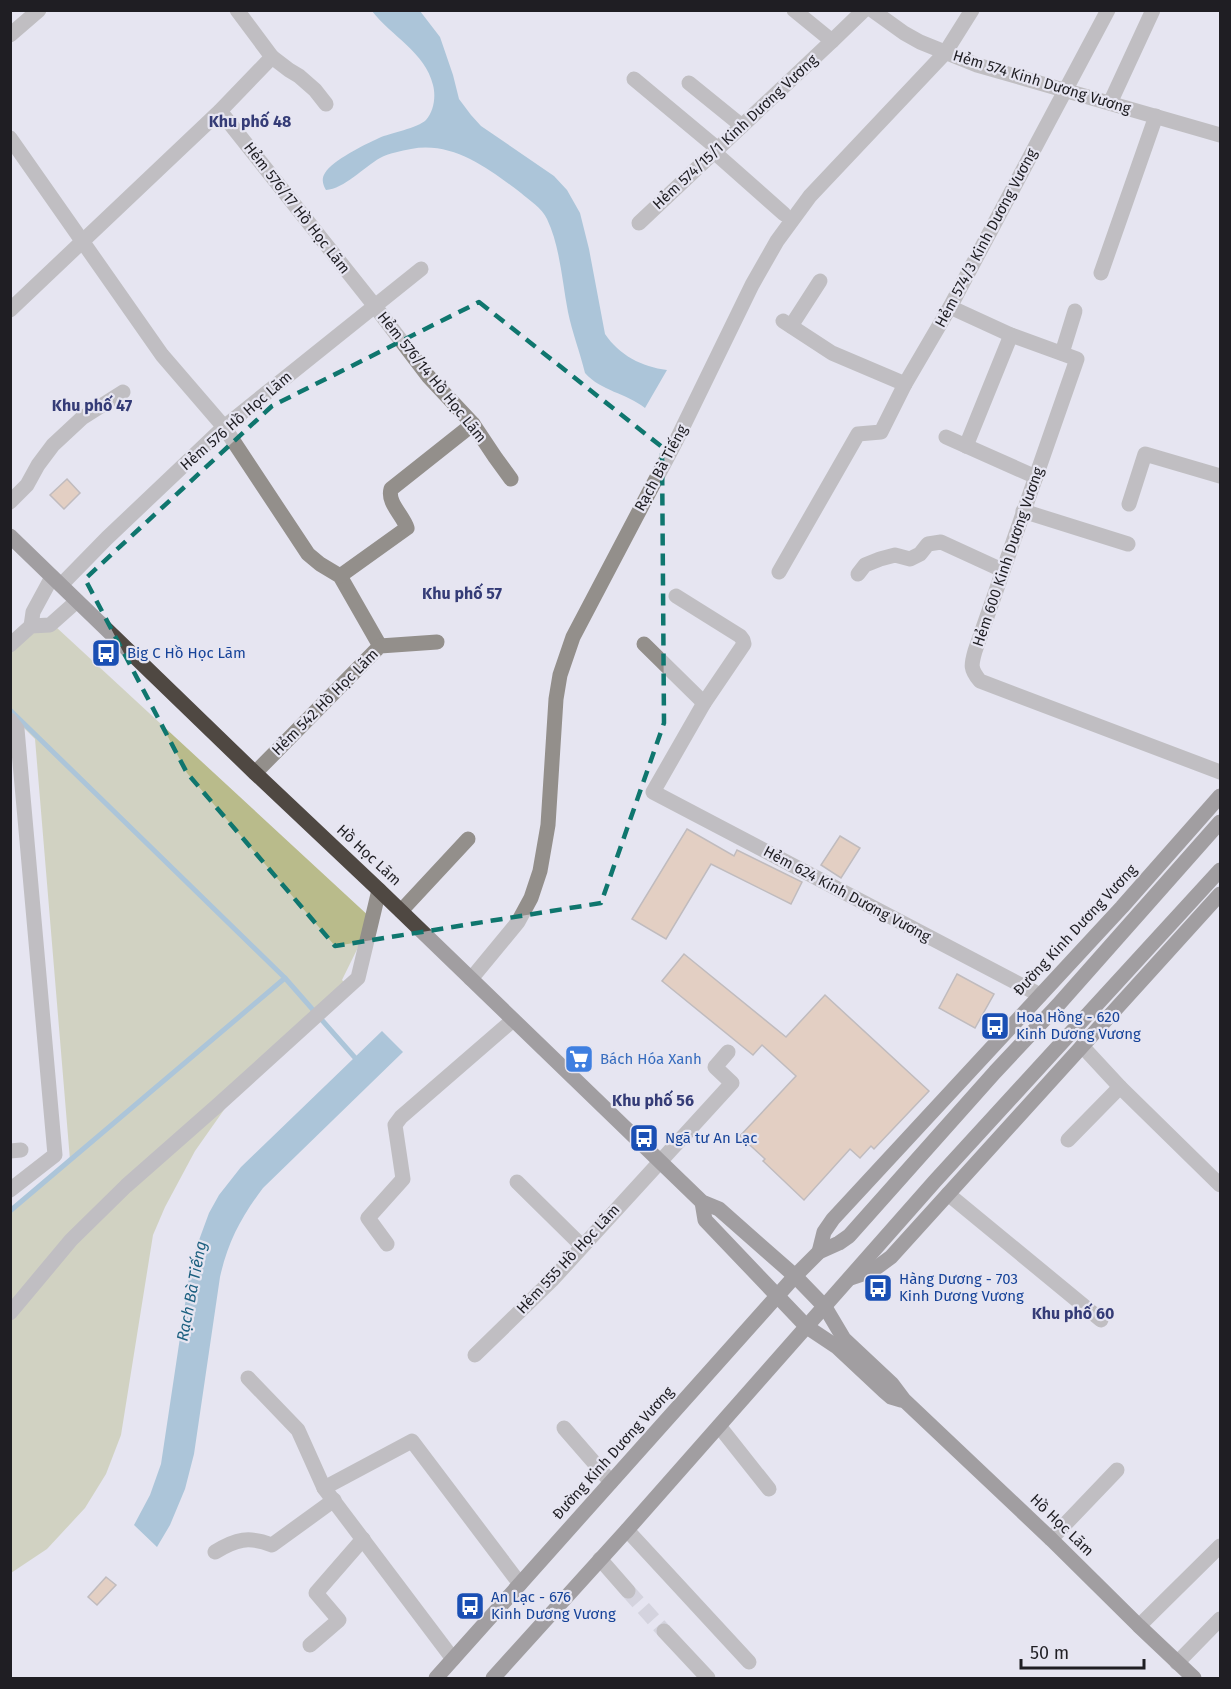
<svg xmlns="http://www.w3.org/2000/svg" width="1231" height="1689" font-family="'Fira Sans',sans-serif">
<rect width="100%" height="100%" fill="#e6e5f1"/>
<polygon fill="#b9bb8b" points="56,627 372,919 342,980 350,988 233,1097 195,1151 165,1207 153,1235 121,1435 106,1474 85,1508 47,1549 11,1573 11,1210 70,1160 35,739 11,715 10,652 35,629"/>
<g fill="#669ebd">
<path d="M372 11H420L440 37 453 75 459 99 471 115 481 126 554 176 567 190 580 213 589 249 605 334C619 355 642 367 667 370L645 408C626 393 601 391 585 373 580 352 572 332 568 312 562 281 560 246 547 219 542 208 529 200 521 193 489 169 453 141 411 149 401 151 389 153 380 158 364 167 344 189 326 190 323 185 321 179 325 173 333 160 364 145 379 138 390 133 418 128 426 120 434 111 436 96 433 85 425 52 391 36 372 11Z"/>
<path d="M382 1031 403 1052 263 1188C242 1216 228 1241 220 1277L194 1454 185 1489 170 1525 157 1547 134 1525 150 1495 161 1464 190 1271 195 1251 209 1213 219 1195 241 1167Z"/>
</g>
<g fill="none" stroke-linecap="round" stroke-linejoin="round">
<g stroke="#669ebd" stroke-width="5">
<polyline points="10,710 285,978 357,1060"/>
<polyline points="10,1211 285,978"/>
</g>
</g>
<g fill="#e1b48c" stroke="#928881" stroke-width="1.5">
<polygon points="67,479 80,493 64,509 50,495"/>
<polygon points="687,829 734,856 737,850 802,882 791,904 711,864 666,939 632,919"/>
<polygon points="840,836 860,848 841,878 821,865"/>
<polygon points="684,954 786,1037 825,995 929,1091 874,1149 871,1146 860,1158 850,1149 804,1200 763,1161 765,1159 740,1136 796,1076 762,1045 753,1055 662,981"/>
<polygon points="957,974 994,994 975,1028 939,1008"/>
<polygon points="106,1577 116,1585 97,1605 88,1597"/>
</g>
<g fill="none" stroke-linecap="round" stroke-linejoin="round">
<polyline stroke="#bebdc8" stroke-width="15" stroke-dasharray="15 8" stroke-linecap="butt" points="628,1591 664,1631"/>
<g stroke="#938f8b" stroke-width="15">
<polyline points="237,10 272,57 289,70 299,76 315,90 326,104"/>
<polyline points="794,10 832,41 864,10"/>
<polyline points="872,10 904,33 920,42 977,65 1220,135"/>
<polyline points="10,35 39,10"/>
<polyline points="634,79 718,149"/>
<polyline points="689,83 742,126"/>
<polyline points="1110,103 1153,10"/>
<polyline points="220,111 374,305 428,376 473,424 495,457 511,479"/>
<polyline points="10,138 162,355 224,427 308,554 320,564 340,576 380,646"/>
<polyline points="714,152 784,214"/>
<polyline points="639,223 832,41"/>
<polyline points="1101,273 1156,116"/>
<path d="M950 307 1011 335 1077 359 975 651C971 665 970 669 980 681L1220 772"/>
<polyline points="10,310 220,111 272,57"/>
<polyline points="783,321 832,353 905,384"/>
<polyline points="791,326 820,281"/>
<polyline points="1062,353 1075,311"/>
<polyline points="946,437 1036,477"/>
<polyline points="966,446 1011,335"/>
<polyline points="10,502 27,485 38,465 53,445 82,418 123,392"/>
<polyline points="1129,504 1145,454 1220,476"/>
<polyline points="1023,511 1128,544"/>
<polyline points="779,572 858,434 881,432 905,384 950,307 1108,10"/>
<polyline points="858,574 865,565 880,559 895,555 910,559 920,554 928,544 941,542 1002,570"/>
<path d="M340 576 407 528C403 515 387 503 391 489L473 424"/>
<polyline points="61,585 107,538 224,427 421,269"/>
<polyline points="676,596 740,636 743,640 744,644 704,703 653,792 1040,995"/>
<polyline points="31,626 33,612 52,577"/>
<polyline points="644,644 704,703"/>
<polyline points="10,645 31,626 50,625 77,601"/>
<polyline points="10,720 17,729 55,1155 10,1190"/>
<polyline points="255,773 380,646 437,642"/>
<polyline points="401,911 468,839"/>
<polyline points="471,979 518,922 531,898 540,871 548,825 556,699 560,675 573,637 676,441 752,285 777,241 810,196 945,53 972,10"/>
<polyline points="1082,1046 1120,1087 1220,1185"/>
<polyline points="1068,1140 1120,1087"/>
<polyline points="10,1151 21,1150"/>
<polyline points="517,1182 582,1246"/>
<polyline points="948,1194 1101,1320"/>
<polyline points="387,1244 368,1218 403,1179 395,1125 401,1117 513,1020"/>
<polyline points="10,1313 71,1240 126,1186 218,1105 358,978 379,890"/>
<polyline points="475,1355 552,1280 732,1083 715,1067 728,1052"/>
<polyline points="248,1378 298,1430 324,1488 453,1659"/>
<polyline points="719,1426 769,1489"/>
<polyline points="564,1428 611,1482"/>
<polyline points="324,1488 412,1441 520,1584"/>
<polyline points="627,1530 749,1662"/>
<polyline points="1051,1539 1117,1470"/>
<path d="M215 1552C236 1539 249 1536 272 1545L334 1500"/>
<polyline points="600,1559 628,1591"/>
<polyline points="1139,1626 1220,1546"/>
<polyline points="664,1631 708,1678"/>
<polyline points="310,1645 339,1620 316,1593 363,1539"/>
<polyline points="1177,1663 1220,1619"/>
</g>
<g stroke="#4f4842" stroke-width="15">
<polyline points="10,536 255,773 379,890 702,1202 719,1209 795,1276 825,1307 844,1339 892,1384 904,1400 1051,1539 1139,1626 1194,1678"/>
<polyline points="702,1202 705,1220 807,1327 837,1347 884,1391 891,1397 901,1400"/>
<polyline points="819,1252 824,1232 833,1219 1122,907 1220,796"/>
<polyline points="851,1278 872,1271 891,1257 1220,894"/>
<polyline points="436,1678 795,1276 819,1252 839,1243 849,1236 995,1072 1058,1005 1220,822"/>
<polyline points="493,1678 627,1530 935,1181 1220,870"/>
</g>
</g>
<path d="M0 0H1231V1689H0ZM479 302 662 447 664 723 601 903 335 946 187 773 85 579 272 406Z" fill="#e6e5f1" fill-opacity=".55" fill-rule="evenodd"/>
<path fill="none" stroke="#0f766e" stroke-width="4.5" stroke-dasharray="12 8" stroke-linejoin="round" d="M479 302 662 447 664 723 601 903 335 946 187 773 85 579 272 406Z"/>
<defs>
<g id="bus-square" transform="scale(1.5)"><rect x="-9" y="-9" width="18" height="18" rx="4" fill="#1a4fb4" stroke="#e6e5f1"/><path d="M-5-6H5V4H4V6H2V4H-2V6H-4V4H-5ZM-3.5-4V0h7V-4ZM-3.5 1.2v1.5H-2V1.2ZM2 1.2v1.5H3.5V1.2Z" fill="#fff"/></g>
<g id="supermarket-square" transform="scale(1.5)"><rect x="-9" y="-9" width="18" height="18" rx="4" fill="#3f7fe0" stroke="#e6e5f1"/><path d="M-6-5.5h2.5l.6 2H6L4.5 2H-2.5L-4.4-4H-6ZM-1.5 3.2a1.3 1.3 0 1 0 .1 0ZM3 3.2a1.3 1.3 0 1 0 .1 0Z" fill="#fff"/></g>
</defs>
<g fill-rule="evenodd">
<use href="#bus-square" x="106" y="653"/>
<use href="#bus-square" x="995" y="1026"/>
<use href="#supermarket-square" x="579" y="1059"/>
<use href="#bus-square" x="644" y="1138"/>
<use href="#bus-square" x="878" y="1288"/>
<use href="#bus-square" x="470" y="1606"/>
</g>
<g text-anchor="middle" stroke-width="4.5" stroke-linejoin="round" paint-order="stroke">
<g font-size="15" fill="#1f1e23" stroke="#e6e5f1">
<text transform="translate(1042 82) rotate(17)" y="5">Hẻm 574 Kinh Dương Vương</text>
<text transform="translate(735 132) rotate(-43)" y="5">Hẻm 574/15/1 Kinh Dương Vương</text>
<text transform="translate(297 208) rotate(52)" y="5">Hẻm 576/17 Hồ Học Lãm</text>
<text transform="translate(986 238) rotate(-62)" y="5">Hẻm 574/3 Kinh Dương Vương</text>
<text transform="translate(432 377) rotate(51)" y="5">Hẻm 576/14 Hồ Học Lãm</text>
<text transform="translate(236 421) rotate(-41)" y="5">Hẻm 576 Hồ Học Lãm</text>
<text transform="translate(661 468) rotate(-62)" y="5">Rạch Bà Tiếng</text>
<text transform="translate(1008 557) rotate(-71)" y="5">Hẻm 600 Kinh Dương Vương</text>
<text transform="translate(325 702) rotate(-45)" y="5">Hẻm 542 Hồ Học Lãm</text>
<text transform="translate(369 855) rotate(43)" y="5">Hồ Học Lãm</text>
<text transform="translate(847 894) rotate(28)" y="5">Hẻm 624 Kinh Dương Vương</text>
<text transform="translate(1075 930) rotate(-47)" y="5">Đường Kinh Dương Vương</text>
<text transform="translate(568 1259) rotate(-47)" y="5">Hẻm 555 Hồ Học Lãm</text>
<text transform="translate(613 1453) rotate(-48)" y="5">Đường Kinh Dương Vương</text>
<text transform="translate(1062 1525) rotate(44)" y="5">Hồ Học Lãm</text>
</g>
<g font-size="15" fill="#164399" stroke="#e6e5f1" text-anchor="start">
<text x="127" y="658">Big C Hồ Học Lãm</text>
<text x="1016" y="1022">Hoa Hồng - 620<tspan x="1016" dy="17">Kinh Dương Vương</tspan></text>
<text x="665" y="1143">Ngã tư An Lạc</text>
<text x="899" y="1284">Hàng Dương - 703<tspan x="899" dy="17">Kinh Dương Vương</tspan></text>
<text x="491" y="1602">An Lạc - 676<tspan x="491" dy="17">Kinh Dương Vương</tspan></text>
</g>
<g font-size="15" fill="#366cbe" stroke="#e6e5f1" text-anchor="start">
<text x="600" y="1064">Bách Hóa Xanh</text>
</g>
<g font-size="16" font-weight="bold" fill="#353c77" stroke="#e6e5f1">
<text x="250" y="127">Khu phố 48</text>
<text x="92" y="411">Khu phố 47</text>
<text x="462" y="599">Khu phố 57</text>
<text x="653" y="1106">Khu phố 56</text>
<text x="1073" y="1319">Khu phố 60</text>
</g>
<g font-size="16" font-style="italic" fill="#1b5f7f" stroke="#e6e5f1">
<text transform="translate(191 1291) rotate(-79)" y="6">Rạch Bà Tiếng</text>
</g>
</g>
<rect width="1231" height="1689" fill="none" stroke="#1f1e23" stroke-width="24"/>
<path d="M1021 1659v9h123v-9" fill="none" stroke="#1f1e23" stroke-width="3"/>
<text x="1030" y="1659" font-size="18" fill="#1f1e23" stroke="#e6e5f1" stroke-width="4.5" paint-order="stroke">50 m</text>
</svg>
